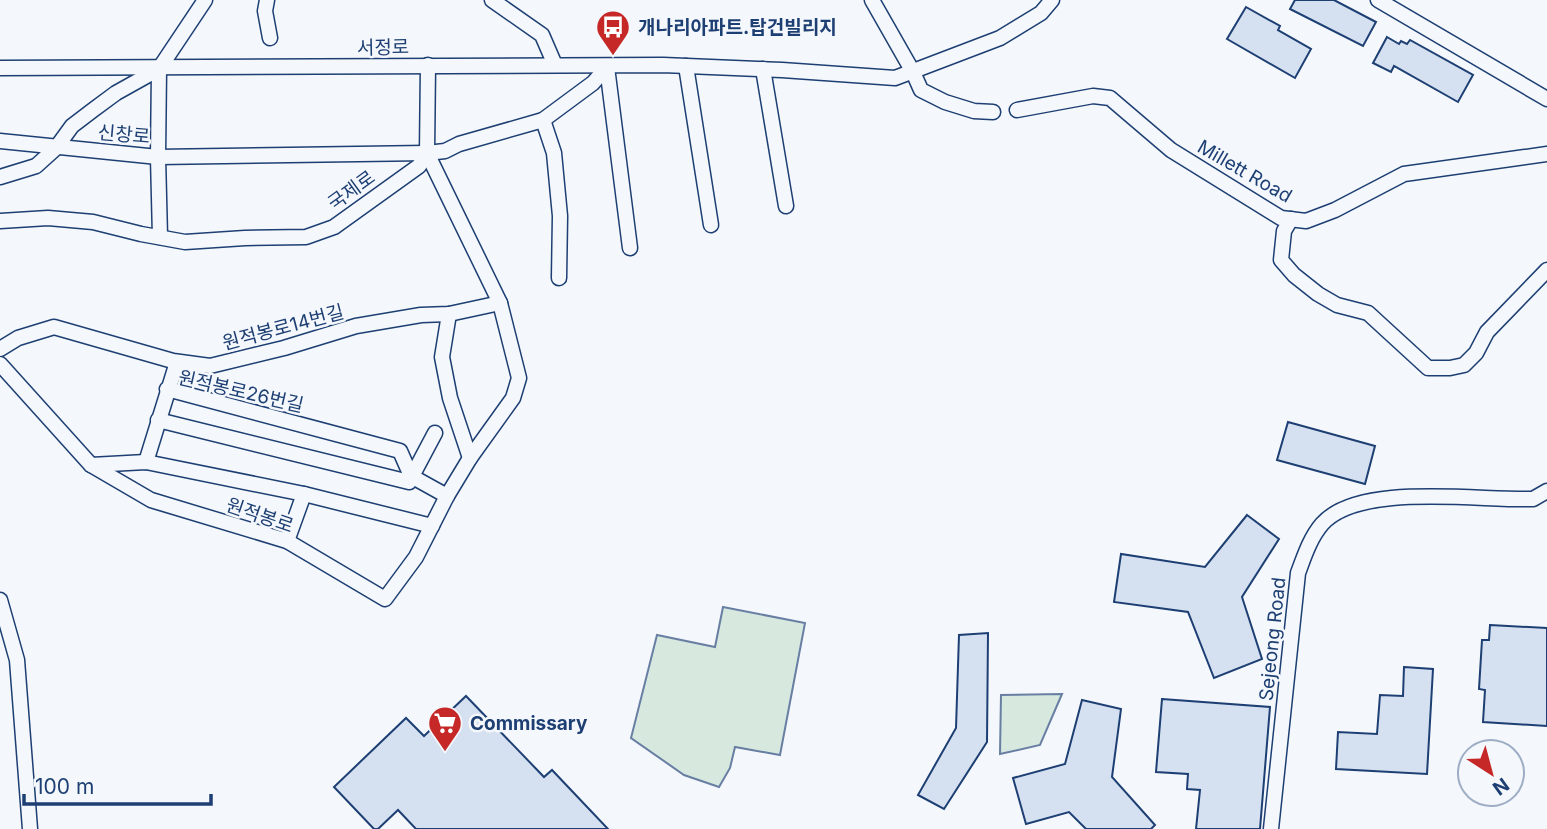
<svg xmlns="http://www.w3.org/2000/svg" width="1547" height="829" font-family="Inter,'Noto Sans KR',sans-serif">
<rect width="100%" height="100%" fill="#f4f7fb"/>
<g fill="#d7e8df" stroke="#687fa3" stroke-width="2">
<polygon points="723,607 805,623 780,755 735,747 730,768 719,787 684,775 631,738 657,635 715,647"/>
<polygon points="1062,694 1040,745 1000,754 1001,695"/>
</g>
<g fill="#d5e0f0" stroke="#1d3f73" stroke-width="2">
<polygon points="1295,0 1334,0 1376,22 1363,46 1290,9"/>
<polygon points="1246,7 1280,26 1278,30 1311,49 1295,78 1227,39"/>
<polygon points="1387,37 1399,44 1401,41 1407,44 1410,40 1473,75 1458,102 1394,66 1391,72 1373,63"/>
<polygon points="1288,422 1375,446 1365,484 1277,460"/>
<polygon points="1247,515 1279,539 1242,597 1262,659 1214,678 1188,612 1114,602 1121,554 1205,567"/>
<polygon points="1490,625 1547,628 1547,726 1483,722 1485,690 1479,689 1482,640 1489,640"/>
<polygon points="988,633 987,742 944,809 918,795 956,728 959,635"/>
<polygon points="1404,667 1433,669 1427,774 1336,769 1338,732 1377,734 1380,695 1403,696"/>
<polygon points="466,696 544,777 552,770 608,829 416,829 398,810 378,829 374,829 334,787 406,718 424,736"/>
<polygon points="1162,699 1270,707 1260,829 1196,829 1200,790 1187,789 1188,774 1156,772"/>
<polygon points="1082,700 1121,709 1112,777 1155,825 1151,829 1086,829 1069,812 1026,824 1013,778 1065,764"/>
</g>
<g fill="none" stroke-linecap="round" stroke-linejoin="round">
<g stroke="#1d3f73" stroke-width="17">
<g id="minor">
<polyline points="267,0 265,11 270,38"/>
<polyline points="492,0 542,35 555,65"/>
<polyline points="872,0 913,72 921,90 945,102 974,111 993,112"/>
<polyline points="1378,0 1547,99"/>
<polyline points="686,66 711,225"/>
<polyline points="607,67 630,248"/>
<polyline points="0,68 663,65 782,70 895,78 1000,38 1041,13 1052,0"/>
<polyline points="159,69 158,157 160,237"/>
<polyline points="763,69 786,206"/>
<polyline points="1017,110 1093,96 1110,98 1171,150 1281,218 1306,221 1335,210 1404,174 1547,154"/>
<polyline points="543,120 554,153 560,216 559,278"/>
<polyline points="0,141 158,157 427,153"/>
<polyline points="0,177 36,166 56,148 72,126 93,110 116,93 159,69 205,0"/>
<polyline points="1291,219 1284,231 1281,260 1294,275 1318,294 1337,305 1368,313 1428,368 1450,368 1464,365 1476,353 1487,332 1547,270"/>
<polyline points="0,221 48,218 93,222 141,234 185,242 245,238 306,237 334,227 419,166 427,153 445,151 459,144 543,120 593,83 607,67"/>
<polyline points="449,314 442,357 450,398 470,458"/>
<polyline points="0,349 18,338 54,327 173,361 210,366 284,348 356,326 421,315 449,314 500,303"/>
<polyline points="0,364 91,465 151,500 287,541 385,599 416,557 447,496 470,458 513,398 519,378 500,303 427,153 428,65"/>
<polyline points="167,389 400,451 411,476 447,496"/>
<polyline points="158,420 409,482 435,433"/>
<polyline points="146,462 177,362"/>
<polyline points="91,465 146,462 304,494 432,526"/>
<polyline points="287,541 304,494"/>
<polyline points="0,600 17,660 30,829"/>
<path d="M1271 829 1298 573C1304 557 1310 538 1322 524 1359 482 1479 501 1533 499L1547 491"/>
</g>
</g>
<use href="#minor" stroke="#f4f7fb" stroke-width="14"/>
</g>
<defs>
<g id="bus-pin" transform="scale(1.75)"><path d="M0 17L-7.5 6A9.5 9.5 0 1 1 7.5 6Z" fill="#c62828" stroke="#f4f7fb"/><path d="M-5-6H5V4H4V6H2V4H-2V6H-4V4H-5ZM-3.5-4V0h7V-4ZM-3.5 1.2v1.5H-2V1.2ZM2 1.2v1.5H3.5V1.2Z" fill="#fff"/></g>
<g id="supermarket-pin" transform="scale(1.75)"><path d="M0 17L-7.5 6A9.5 9.5 0 1 1 7.5 6Z" fill="#c62828" stroke="#f4f7fb"/><path d="M-6-5.5h2.5l.6 2H6L4.5 2H-2.5L-4.4-4H-6ZM-1.5 3.2a1.3 1.3 0 1 0 .1 0ZM3 3.2a1.3 1.3 0 1 0 .1 0Z" fill="#fff"/></g>
</defs>
<g fill-rule="evenodd">
<use href="#bus-pin" x="613" y="27"/>
<use href="#supermarket-pin" x="445" y="723"/>
</g>
<g text-anchor="middle" stroke-width="5" stroke-linejoin="round" paint-order="stroke">
<g font-size="19" font-weight="bold" fill="#1d3f73" stroke="#f4f7fb" text-anchor="start">
<text x="638" y="34">개나리아파트.탑건빌리지</text>
<text x="470" y="730">Commissary</text>
</g>
<g font-size="19" fill="#1d3f73" stroke="#f4f7fb">
<text transform="translate(383 47) rotate(-1)" y="7">서정로</text>
<text transform="translate(124 134) rotate(5)" y="7">신창로</text>
<text transform="translate(1245 171) rotate(30)" y="7">Millett Road</text>
<text transform="translate(351 190) rotate(-36)" y="7">국제로</text>
<text transform="translate(283 327) rotate(-15)" y="7">원적봉로14번길</text>
<text transform="translate(241 391) rotate(13)" y="7">원적봉로26번길</text>
<text transform="translate(260 515) rotate(19)" y="7">원적봉로</text>
<text transform="translate(1272 639) rotate(-84)" y="7">Sejeong Road</text>
</g>
</g>
<g transform="translate(1491 773) rotate(144)"><circle r="33" fill="#f4f7fb" stroke="#9eadc5" stroke-width="2"/>
<path d="M0-5L12 26L0 18L-12 26Z" fill="#c62828"/>
<text y="-10" font-size="19" font-weight="bold" text-anchor="middle" fill="#1d3f73">N</text>
</g>
<path d="M24 794v10h187v-10" fill="none" stroke="#1d3f73" stroke-width="3.5"/>
<text x="35" y="794" font-size="21" fill="#1d3f73" stroke="#f4f7fb" stroke-width="5" paint-order="stroke">100 m</text>
</svg>
